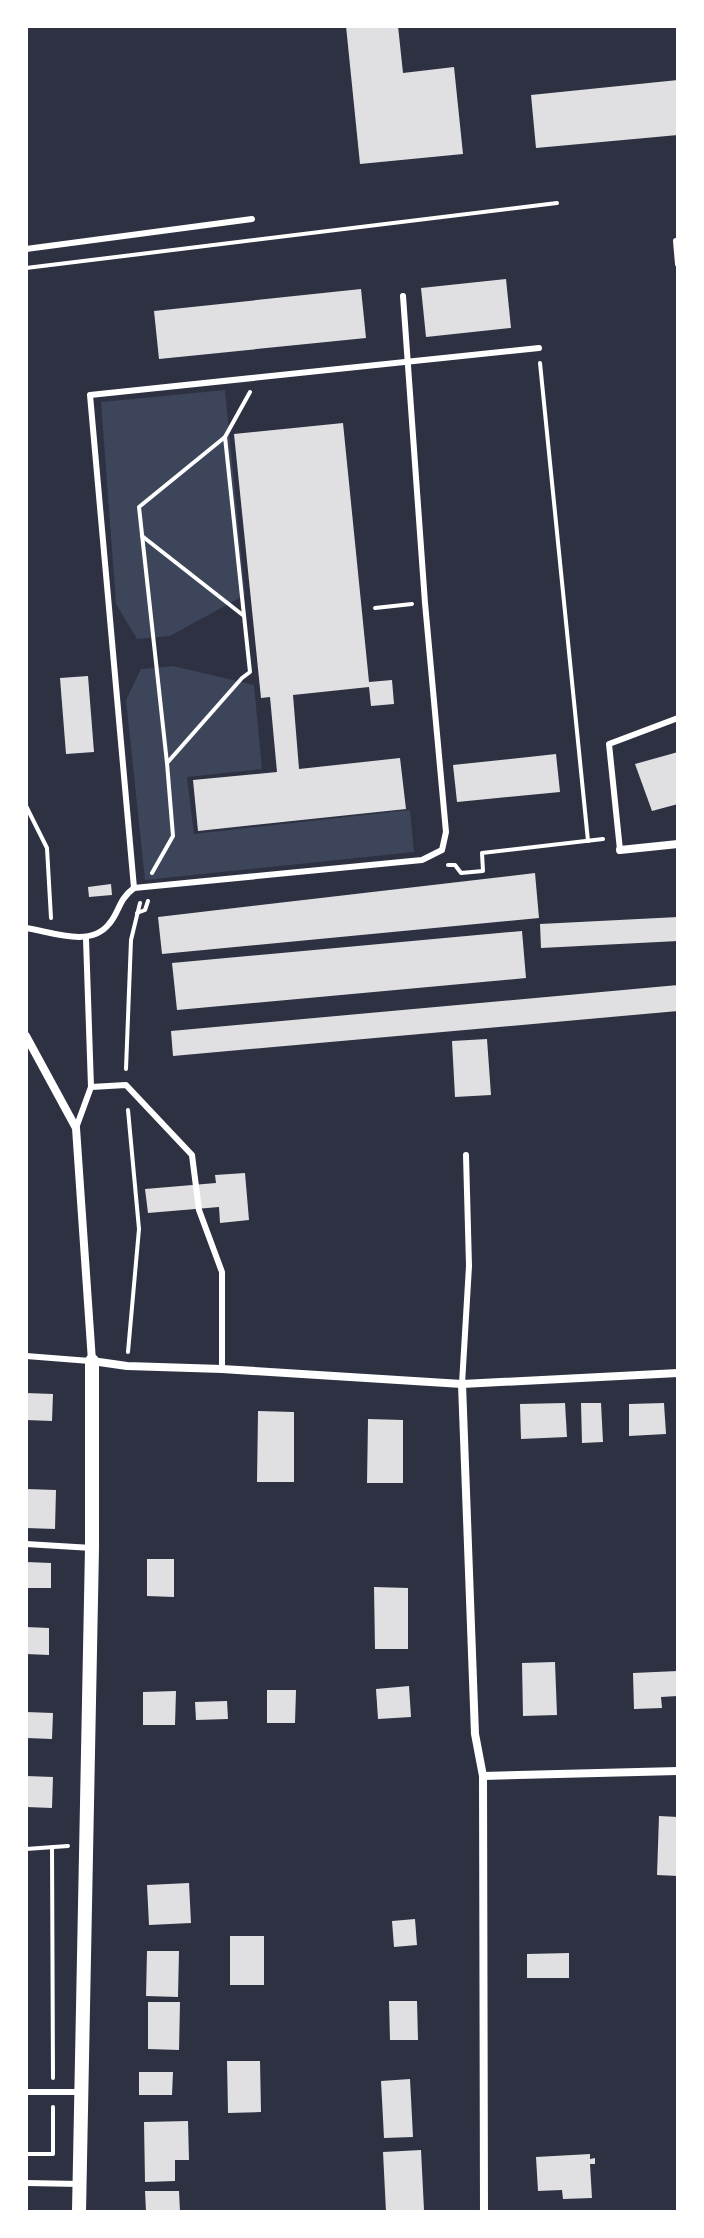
<svg xmlns="http://www.w3.org/2000/svg" width="704" height="2238" font-family="'Libre Baskerville',serif">
<rect width="100%" height="100%" fill="#2d3142"/>
<g fill="#3c4559">
<polygon points="225,390 245,595 170,636 137,639 116,604 101,402"/>
<polygon points="173,666 254,685 262,769 187,777 194,834 410,810 414,852 145,880 126,700 141,669"/>
</g>
<g fill="#e0e0e3">
<polygon points="346,26 398,26 403,73 454,67 463,154 360,164"/>
<polygon points="678,80 678,135 536,148 531,95"/>
<polygon points="506,279 511,328 426,337 421,288"/>
<polygon points="361,289 366,338 159,359 154,311"/>
<polygon points="343,423 369,682 392,680 394,704 371,706 369,687 293,695 299,769 400,758 406,809 198,831 193,780 277,772 270,697 261,698 234,434"/>
<polygon points="88,676 94,752 66,754 60,678"/>
<polygon points="678,752 678,804 652,811 635,764"/>
<polygon points="556,754 560,792 457,802 453,765"/>
<polygon points="535,873 539,918 162,954 158,917"/>
<polygon points="111,884 112,895 89,897 88,887"/>
<polygon points="678,917 678,941 541,948 540,924"/>
<polygon points="522,931 526,978 177,1010 172,963"/>
<polygon points="678,985 678,1011 173,1056 171,1031"/>
<polygon points="487,1039 491,1095 455,1097 452,1041"/>
<polygon points="245,1173 249,1220 220,1223 219,1207 148,1213 145,1189 216,1183 215,1175"/>
<polygon points="26,1393 53,1394 52,1421 26,1420"/>
<polygon points="565,1403 567,1437 521,1439 520,1404"/>
<polygon points="581,1403 601,1403 603,1442 582,1443"/>
<polygon points="664,1403 666,1434 629,1436 629,1404"/>
<polygon points="258,1411 294,1412 294,1482 257,1482"/>
<polygon points="368,1419 403,1420 403,1483 367,1483"/>
<polygon points="26,1489 56,1490 55,1529 26,1528"/>
<polygon points="147,1559 174,1559 174,1597 147,1596"/>
<polygon points="26,1562 51,1563 51,1588 26,1588"/>
<polygon points="374,1587 408,1588 408,1649 375,1649"/>
<polygon points="26,1627 49,1628 49,1655 26,1654"/>
<polygon points="555,1662 557,1715 523,1716 522,1663"/>
<polygon points="678,1671 678,1696 661,1697 662,1708 634,1709 633,1673"/>
<polygon points="409,1686 411,1717 378,1719 376,1689"/>
<polygon points="267,1690 296,1690 295,1723 267,1723"/>
<polygon points="176,1691 175,1725 143,1725 143,1692"/>
<polygon points="227,1701 228,1719 196,1720 195,1702"/>
<polygon points="26,1712 53,1713 52,1739 26,1738"/>
<polygon points="26,1776 53,1777 52,1808 26,1807"/>
<polygon points="659,1816 678,1817 678,1876 657,1875"/>
<polygon points="189,1883 191,1923 149,1925 147,1885"/>
<polygon points="415,1919 417,1945 394,1947 392,1921"/>
<rect x="230" y="1936" width="34" height="49"/>
<polygon points="147,1951 179,1951 178,1997 146,1996"/>
<polygon points="569,1953 569,1978 527,1978 527,1954"/>
<polygon points="389,2001 417,2001 418,2040 390,2040"/>
<polygon points="148,2002 180,2002 179,2050 148,2049"/>
<polygon points="227,2061 260,2061 261,2112 228,2113"/>
<polygon points="139,2072 173,2072 172,2095 139,2095"/>
<polygon points="410,2079 413,2137 384,2138 381,2081"/>
<polygon points="188,2121 189,2160 175,2160 175,2181 145,2182 144,2122"/>
<polygon points="421,2150 424,2210 386,2212 383,2152"/>
<polygon points="590,2154 590,2159 595,2158 595,2164 590,2164 592,2198 563,2199 562,2190 538,2191 536,2157"/>
<polygon points="145,2191 179,2191 180,2212 146,2212"/>
</g>
<g fill="none" stroke-linecap="round" stroke-linejoin="round">
<g stroke="#fff" stroke-width="4">
<polyline points="26,268 557,203"/>
<polyline points="540,363 588,841"/>
<polyline points="142,536 244,616"/>
<polyline points="375,608 412,604"/>
<polyline points="167,763 139,507 225,437"/>
<polyline points="26,806 47,848 51,918"/>
<polyline points="448,865 455,865 461,873 483,871 482,853 603,839"/>
<polyline points="152,873 173,836 167,763 242,678 250,672 225,437 250,392"/>
<polyline points="137,913 145,910 148,901"/>
<polyline points="126,1069 131,940 140,903"/>
<polyline points="128,1352 139,1229 128,1110"/>
<polyline points="52,1847 53,2078"/>
<polyline points="26,1849 68,1846"/>
<polyline points="26,2154 53,2154 53,2107"/>
</g>
<g stroke="#fff" stroke-width="6">
<polyline points="676,241 678,264"/>
<polyline points="26,249 252,219"/>
<polyline points="620,850 609,744 678,718"/>
<polyline points="134,888 90,395 539,348"/>
<path d="M26 928C52 932 90 948 109 924 120 911 118 900 134 888L422 860 442 850 446 832 425 603 403 296"/>
<polyline points="91,1087 126,1085 192,1155 199,1210 222,1272 222,1369"/>
<polyline points="76,1128 91,1087 86,939"/>
<polyline points="26,1356 90,1361"/>
<polyline points="462,1384 469,1266 466,1155"/>
<polyline points="26,1544 92,1548"/>
<polyline points="26,2092 82,2092"/>
<polyline points="26,2183 80,2184"/>
</g>
<g stroke="#fff" stroke-width="8">
<polyline points="620,850 678,844"/>
<polyline points="26,1036 76,1128 92,1361 127,1366 222,1369 462,1384 678,1373"/>
<polyline points="462,1384 475,1734 483,1776 484,2212"/>
<polyline points="483,1776 678,1771"/>
</g>
<polyline stroke="#fff" stroke-width="14" points="79,2212 92,1548 92,1361"/>
</g>
<rect width="704" height="2238" fill="none" stroke="#ffffff" stroke-width="56"/>
</svg>
